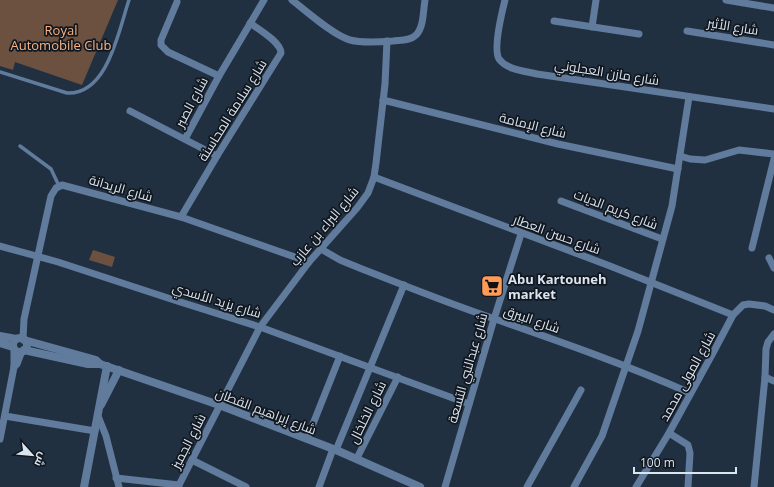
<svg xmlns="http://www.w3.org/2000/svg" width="774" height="487" font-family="'Open Sans',Cairo,sans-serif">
<rect width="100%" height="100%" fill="#213041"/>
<g fill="#6c5140">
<polygon points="0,0 118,0 82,85 15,62 13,70 0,66"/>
<polygon points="93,250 115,257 112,267 89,260"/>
</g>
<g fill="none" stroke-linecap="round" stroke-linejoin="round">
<g stroke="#607b9c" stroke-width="3.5">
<path d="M0 72 67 93C108 95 119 29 129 0"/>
<polyline points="20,146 51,169 59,186"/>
</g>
<g stroke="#607b9c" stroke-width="7">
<path d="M292 0C306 11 334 36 350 40 361 43 381 42 393 41 400 40 410 41 416 35 424 27 423 11 425 0"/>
<path d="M505 0C502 12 493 49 499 59 507 70 525 71 537 74L774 109"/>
<polyline points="726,0 774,8"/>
<polyline points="177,2 161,40 161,45 168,52 219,76"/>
<polyline points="554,21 639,34"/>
<polyline points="592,27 596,0"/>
<polyline points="687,31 774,45"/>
<polyline points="383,100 558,144 678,169"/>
<polyline points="130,111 217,156"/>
<polyline points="185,139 219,76 264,0"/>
<polyline points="680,156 690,159 705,160 739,150 774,154"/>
<polyline points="374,177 610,266 733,315"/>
<polyline points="561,201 662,239"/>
<path d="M181 217 217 156 281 53C281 42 258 29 250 23"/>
<polyline points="0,246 58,262 174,300 260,327 469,404"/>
<polyline points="752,248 774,159"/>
<path d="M321 249 340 260 362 269C406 286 450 304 495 319 561 342 627 365 690 393"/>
<polyline points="769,258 774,268"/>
<polyline points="23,339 24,319 51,196 56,188 62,185 181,217 309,262"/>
<polyline points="14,367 17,364 22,351"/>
<polyline points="765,377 774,381"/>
<polyline points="5,416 95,431"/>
<polyline points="98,416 106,436 119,487"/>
<polyline points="669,433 688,445 690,453 688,487"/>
<polyline points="0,439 14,367 14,349"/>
<polyline points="307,439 340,356"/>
<polyline points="336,450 404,285"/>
<polyline points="357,458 398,377"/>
<polyline points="192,460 246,487"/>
<polyline points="116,478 179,485"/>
<polyline points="178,487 260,327 309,262 357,208 368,193 374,177 376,163 385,84 387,41"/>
<polyline points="319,487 333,449"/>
<polyline points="445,487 494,319 521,234"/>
<polyline points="527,487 581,390"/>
<polyline points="574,487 602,436 638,331 672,206 689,97"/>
<polyline points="636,487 669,433 714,351 733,315 743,305 749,304 765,306 774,310"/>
<polyline points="754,487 765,377 766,349 768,342 774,334"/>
</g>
<g stroke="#607b9c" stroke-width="8">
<polyline points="0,336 16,339"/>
<circle cx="20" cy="345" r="7"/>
<polyline points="24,340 89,358 96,360 100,364 219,405 336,450 420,487"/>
<polyline points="0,343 13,347"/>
<polyline points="24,350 88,364 100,364"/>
<polyline points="101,405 119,370"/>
<polyline points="84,487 107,366"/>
</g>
</g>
<defs>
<g id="supermarket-square" transform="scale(1.15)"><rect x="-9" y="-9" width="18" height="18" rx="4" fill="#fe9c57" stroke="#11171f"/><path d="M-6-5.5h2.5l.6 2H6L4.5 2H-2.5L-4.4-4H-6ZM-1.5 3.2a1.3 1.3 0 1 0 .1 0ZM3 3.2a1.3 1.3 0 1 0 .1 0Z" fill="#111"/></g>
</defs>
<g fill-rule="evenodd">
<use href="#supermarket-square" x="492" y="286"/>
</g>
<g text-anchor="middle" stroke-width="3.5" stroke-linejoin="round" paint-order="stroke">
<g font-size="13" fill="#dbe5f0" stroke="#11171f">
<text transform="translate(733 26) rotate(9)" y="5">شارع الأثير</text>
<text transform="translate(607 72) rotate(9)" y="5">شارع مازن العجلوني</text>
<text transform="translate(191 102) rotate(-62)" y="5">شارع الصبر</text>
<text transform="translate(232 110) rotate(-58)" y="5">شارع سلامة المحاسنة</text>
<text transform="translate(533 125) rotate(14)" y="5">شارع الإمامة</text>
<text transform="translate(121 188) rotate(16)" y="5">شارع الريدانة</text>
<text transform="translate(616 209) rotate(21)" y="5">شارع كريم الديات</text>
<text transform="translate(324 226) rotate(-50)" y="5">شارع البراء بن عازب</text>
<text transform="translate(557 234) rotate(20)" y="5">شارع حسن العطار</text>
<text transform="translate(217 300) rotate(17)" y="5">شارع يزيد الأسدي</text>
<text transform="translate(532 319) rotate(19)" y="5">شارع البيرق</text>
<text transform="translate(467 368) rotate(-74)" y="5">شارع عبدالنبي التسعة</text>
<text transform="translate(687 376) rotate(-61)" y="5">شارع المولى محمد</text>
<text transform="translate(266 411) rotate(21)" y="5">شارع إبراهيم القطان</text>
<text transform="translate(367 412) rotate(-64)" y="5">شارع الخلخال</text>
<text transform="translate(188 441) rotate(-63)" y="5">شارع الجميز</text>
</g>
<g font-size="13" fill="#f8b182" stroke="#11171f">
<text x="61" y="35">Royal<tspan x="61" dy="15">Automobile Club</tspan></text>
</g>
<g font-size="13" font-weight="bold" fill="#dbe5f0" stroke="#11171f" text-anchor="start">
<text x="508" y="284">Abu Kartouneh<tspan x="508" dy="15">market</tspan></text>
</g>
</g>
<g transform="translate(32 455) rotate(117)" stroke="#11171f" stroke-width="3" paint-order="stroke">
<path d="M0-3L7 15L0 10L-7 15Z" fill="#dbe5f0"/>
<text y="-6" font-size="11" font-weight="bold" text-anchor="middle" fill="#dbe5f0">ش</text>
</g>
<path d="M634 467v6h102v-6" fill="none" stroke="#dbe5f0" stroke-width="2"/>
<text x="640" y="467" font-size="12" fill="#dbe5f0" stroke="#11171f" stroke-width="3" paint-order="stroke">100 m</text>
</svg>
